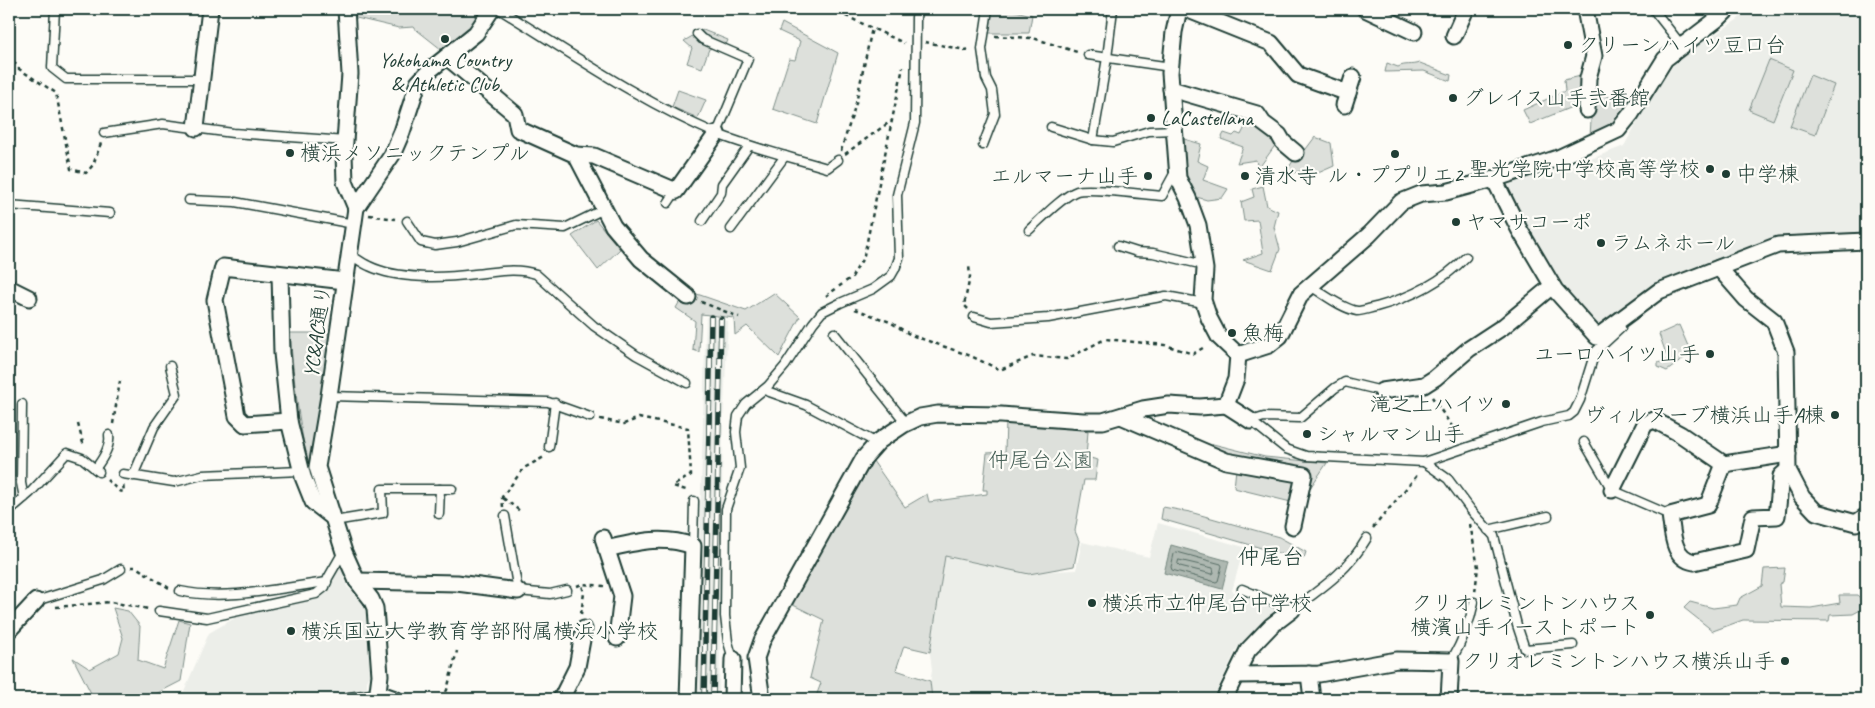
<svg xmlns="http://www.w3.org/2000/svg" width="1875" height="708" font-family="Caveat,'Klee One',sans-serif">
<rect width="100%" height="100%" fill="#fdfcf7"/>
<filter id="ink" filterUnits="userSpaceOnUse"><feTurbulence type="fractalNoise" baseFrequency=".02" numOctaves="2"/><feDisplacementMap in="SourceGraphic" scale="10" xChannelSelector="R" yChannelSelector="G"/><feConvolveMatrix kernelMatrix="1 2 1 2 8 2 1 2 1" color-interpolation-filters="sRGB"/></filter>
<g filter="url(#ink)">
<g fill="#eceee9">
<polygon points="1748,9 1866,9 1866,234 1780,240 1733,252 1661,282 1639,299 1598,324 1560,281 1502,184 1535,173 1573,166 1624,146 1652,96 1678,59 1737,20"/>
<polygon points="706,317 728,321 723,426 719,699 695,699"/>
<polygon points="1158,523 1244,547 1232,591 1282,612 1237,648 1213,699 933,699 929,691 932,670 923,594 945,551 1032,572 1076,570 1082,542 1149,557"/>
<polygon points="340,562 347,587 364,602 369,616 372,663 371,675 367,681 367,699 154,699 184,691 209,633 245,612 319,597 330,589"/>
</g>
<g fill="#dde0db" stroke="#7e8e88">
<polygon points="353,9 486,9 474,26 446,53 413,27 399,28 352,17"/>
<polygon points="993,9 1007,9 1032,15 1029,33 989,33"/>
<polygon points="782,23 838,53 817,124 773,109 789,59 795,60 800,41 779,31"/>
<polygon points="703,30 728,40 726,45 709,49 702,68 687,63 692,48 684,41"/>
<polygon points="1769,60 1793,70 1773,120 1749,110"/>
<path d="M1387 63 1398 67C1405 63 1412 66 1420 63L1451 75 1450 81 1424 71 1385 72Z"/>
<polygon points="1585,75 1584,102 1530,124 1523,110 1565,91 1564,80"/>
<polygon points="1810,75 1834,85 1815,135 1790,126"/>
<polygon points="678,90 706,100 698,118 672,107"/>
<path d="M1593 91 1620 101H1630C1620 124 1613 127 1590 136Z"/>
<polygon points="1249,119 1256,122 1279,140 1261,165 1269,176 1260,179 1256,160 1237,163 1243,147 1221,139 1224,133 1233,136 1236,133 1241,135"/>
<polygon points="1315,137 1331,143 1334,166 1309,177 1306,170 1284,175 1293,161 1284,154 1288,148 1300,157"/>
<polygon points="1181,138 1201,144 1197,161 1208,166 1203,180 1228,189 1222,198 1207,200 1193,196 1184,173"/>
<polygon points="1263,186 1267,206 1278,211 1274,227 1280,249 1272,270 1243,260 1263,253 1258,220 1244,221 1241,202 1254,197 1252,189"/>
<polygon points="596,220 620,249 598,270 572,236"/>
<polygon points="774,293 800,317 779,357 747,326 735,335 734,318 701,314 699,352 693,350 695,321 676,308 680,301 689,305 697,294 746,311"/>
<polygon points="1679,325 1691,353 1667,371 1658,367 1658,363 1668,359 1659,334"/>
<path d="M290 333H334L315 478H312C299 431 294 382 290 333Z"/>
<polygon points="1006,421 1085,427 1084,430 1088,431 1086,457 1098,460 1095,480 1084,480 1075,531 1079,541 1074,566 1029,574 945,556 930,652 904,646 896,670 930,681 932,699 815,699 821,683 810,678 824,620 791,604 873,461 905,507 927,494 929,502 987,494 987,490 983,490 987,453 1005,452"/>
<polygon points="1213,444 1265,457 1327,463 1308,491 1301,513 1291,502 1234,488 1237,459 1211,448"/>
<polygon points="1163,507 1190,512 1279,537 1306,552 1304,558 1289,556 1161,519"/>
<polygon points="1785,568 1783,582 1779,584 1781,607 1811,608 1840,603 1839,595 1857,595 1866,603 1866,607 1853,614 1830,615 1829,621 1743,620 1713,631 1684,608 1690,602 1713,608 1737,605 1740,598 1762,586 1764,569"/>
<polygon points="113,608 128,611 140,626 138,660 163,669 179,620 190,623 181,681 146,699 94,699 73,658 90,669 119,653 123,638"/>
</g>
<polygon fill="#aeb8b1" stroke="#75877f" points="1171,545 1229,561 1222,589 1164,573"/>
<g fill="none" stroke-linecap="round" stroke-linejoin="round">
<g stroke="#586e66" stroke-width="1">
<polygon points="1177,552 1221,564 1222,566 1218,581 1216,582 1172,570 1171,567 1174,554"/>
<polygon points="1179,560 1213,568 1214,573 1212,574 1180,566 1178,564"/>
</g>
<g stroke="#1f3d34" stroke-width="11">
<g id="lane">
<polyline points="55,9 52,68 66,79 201,79"/>
<path d="M499 9C571 53 639 101 717 134 753 148 790 157 827 168L838 160"/>
<polyline points="1653,9 1682,46"/>
<polyline points="697,34 702,39 748,59 717,133"/>
<polyline points="1088,55 1171,67"/>
<polyline points="1051,127 1093,140 1113,142 1149,131 1174,130"/>
<polyline points="104,133 163,124 233,133 346,141"/>
<polyline points="1093,140 1107,58 1113,9"/>
<polyline points="983,145 995,114 992,90 986,78 982,49 988,9"/>
<polyline points="189,200 235,202 354,224"/>
<polyline points="668,203 676,191"/>
<polyline points="9,205 110,213"/>
<polyline points="407,221 421,242 435,245 457,242 516,225 565,228 604,209"/>
<polyline points="702,221 721,193 722,184 749,146"/>
<polyline points="731,229 785,156"/>
<path d="M1029 230C1041 219 1063 196 1077 191 1089 187 1146 195 1162 196L1175 172"/>
<polyline points="1118,246 1137,252 1153,253 1204,265"/>
<path d="M349 254C356 258 362 263 369 266 398 280 444 278 475 274 496 272 516 267 536 274L594 326 636 355 687 383"/>
<path d="M1310 286C1324 294 1341 308 1357 311 1363 311 1370 308 1376 307 1409 298 1442 282 1466 257"/>
<polyline points="974,317 991,322 1048,318 1166,296 1204,303"/>
<polyline points="834,333 906,423"/>
<polyline points="764,390 806,405 877,443"/>
<polyline points="329,396 548,402 590,417"/>
<polyline points="22,404 21,483 24,498"/>
<polyline points="1251,421 1286,449 1306,456 1424,462 1542,422 1569,416 1574,412 1580,400 1595,352 1621,328"/>
<polyline points="1251,421 1264,417 1300,418 1335,388 1345,382 1382,391"/>
<polyline points="1584,442 1612,490 1670,515"/>
<polyline points="549,447 555,403"/>
<polyline points="1424,462 1448,479 1471,510 1494,536 1517,625 1525,649 1573,645"/>
<path d="M95 469C102 460 111 447 109 435"/>
<polyline points="123,474 174,482 202,475 301,471"/>
<polyline points="133,476 154,427 177,394 170,366"/>
<polyline points="9,511 30,493 67,453 82,458 99,472"/>
<polyline points="439,514 440,489"/>
<polyline points="505,516 518,591 550,594 567,590"/>
<polyline points="334,521 383,513 382,489 452,489"/>
<polyline points="1488,530 1548,516"/>
<polyline points="693,546 694,501"/>
<path d="M1242 589 1292 610C1323 587 1347 572 1367 538"/>
<path d="M180 591C226 601 280 588 327 582"/>
<polyline points="36,601 103,580 121,569"/>
<polyline points="159,611 207,618 316,594 325,587 328,578 343,552"/>
<polyline points="733,659 728,642 725,616 726,509 740,468 736,432 738,416 746,404 768,386 785,366 813,323 822,312 840,303 873,289 891,276 895,269 899,258 897,195 915,123 916,17 918,9"/>
<path d="M1451 661C1462 642 1470 623 1474 602"/>
<polyline points="349,697 378,693"/>
</g>
</g>
<g stroke="#1f3d34" stroke-width="19">
<g id="street">
<polyline points="346,9 350,74 344,155 345,182 356,208"/>
<polyline points="1179,9 1174,32 1170,73 1178,178 1188,198 1198,225 1205,269 1203,300 1209,318 1219,337 1238,355"/>
<polyline points="1186,9 1271,43 1298,75 1348,93"/>
<polyline points="1365,9 1414,32"/>
<polyline points="1585,9 1594,56 1588,78 1587,110"/>
<polyline points="1454,36 1466,9"/>
<polyline points="447,57 515,114 518,129 576,155 613,226 641,259 688,297"/>
<polyline points="1171,89 1257,114 1263,123 1279,135 1283,142 1296,153"/>
<polyline points="1344,105 1353,77"/>
<polyline points="196,128 210,9"/>
<polyline points="576,155 594,156 676,191 717,133"/>
<polyline points="1494,179 1519,229 1555,290 1597,337 1659,291 1778,245 1866,241"/>
<polyline points="1719,268 1746,299 1774,321 1786,352 1788,470 1802,497 1816,512 1856,523 1866,516"/>
<polyline points="280,274 282,353 289,421 303,477 313,502 331,516"/>
<polyline points="9,288 29,298"/>
<polyline points="1238,355 1269,345 1280,336 1301,294 1369,235 1401,202 1421,194 1446,192 1494,179 1558,158 1618,130 1631,114 1665,59 1720,17 1728,9"/>
<polyline points="1382,391 1424,385 1435,378 1469,349 1504,326 1552,286"/>
<polyline points="1226,405 1251,421"/>
<polyline points="1121,416 1226,461 1304,475 1293,526"/>
<polyline points="289,421 245,424 237,416 215,300 223,267 345,281"/>
<path d="M1724 464 1708 505 1670 515C1673 533 1672 558 1694 562L1746 550 1753 517 1777 516 1781 476 1788 470"/>
<polyline points="1612,490 1645,424 1654,420 1680,434 1724,464 1788,454"/>
<polyline points="603,538 622,596 617,638"/>
<path d="M606 549C637 542 662 535 693 546L688 699"/>
<polyline points="357,581 457,583 518,591"/>
<polyline points="9,630 36,601"/>
<polyline points="1309,674 1312,699"/>
<polyline points="1236,675 1319,674 1397,660 1451,661 1449,699"/>
<polyline points="378,693 395,699"/>
<polyline points="377,699 380,675 375,608 371,599 357,581 344,552 317,467 329,396 356,208 392,155 402,132 418,83 430,70 476,33 492,9"/>
<polyline points="561,699 577,667 584,629"/>
<polyline points="732,699 733,659"/>
<polyline points="762,699 756,658 762,641 864,458 879,441 903,425 920,417 938,414 1001,415 1083,421 1103,421 1143,409 1169,405 1200,407 1226,405 1236,379 1238,355"/>
<polyline points="1224,699 1248,650 1271,626 1292,610"/>
</g>
</g>
<g stroke="#1f3d34" stroke-width="2.5" stroke-dasharray="4 4" stroke-linecap="butt">
<polyline points="831,9 904,43"/>
<polyline points="995,36 1033,38 1077,52"/>
<polyline points="925,42 965,50 971,49"/>
<polyline points="9,55 19,69 56,93 71,169 86,173 93,165 101,143"/>
<polyline points="841,151 856,103 872,28"/>
<polyline points="845,154 891,121"/>
<polyline points="369,215 395,219"/>
<polyline points="826,296 852,277 864,256 903,67"/>
<polyline points="701,302 739,317"/>
<polyline points="855,309 890,322 911,335 971,356 1000,370 1033,356 1067,359 1105,339 1165,345 1193,354 1206,346"/>
<polyline points="968,309 964,305 970,277 969,265"/>
<polyline points="1432,397 1453,428 1456,440"/>
<polyline points="600,419 624,424 639,418 688,428 691,475 673,486 689,491"/>
<polyline points="78,424 84,447"/>
<polyline points="113,424 120,381"/>
<polyline points="107,480 119,491 124,492 123,484"/>
<polyline points="503,498 520,511"/>
<polyline points="503,507 502,497 524,468 544,457"/>
<polyline points="1470,524 1478,567 1475,593"/>
<polyline points="1373,528 1419,473"/>
<polyline points="131,567 136,567 169,588"/>
<polyline points="577,586 582,584 604,586"/>
<polyline points="56,607 110,602 149,609"/>
<polyline points="581,614 584,593 582,585"/>
<polyline points="442,699 447,690 457,651"/>
</g>
<use href="#lane" stroke="#fdfcf7" stroke-width="8"/>
<use href="#street" stroke="#fdfcf7" stroke-width="15"/>
<g stroke="#1f3d34" stroke-width="5.5">
<g id="rail">
<polyline points="704,699 711,317"/>
<polyline points="713,699 721,319"/>
</g>
</g>
<use href="#rail" stroke="#fdfcf7" stroke-width="4" stroke-dasharray="11" stroke-linecap="butt"/>
</g>
</g>
<g fill="#1f3d34" stroke="#fdfcf7" stroke-width="2">
<circle cx="445" cy="39" r="5"/>
<circle cx="1568" cy="45" r="5"/>
<circle cx="1453" cy="98" r="5"/>
<circle cx="1151" cy="118" r="5"/>
<circle cx="290" cy="153" r="5"/>
<circle cx="1395" cy="154" r="5"/>
<circle cx="1710" cy="169" r="5"/>
<circle cx="1726" cy="174" r="5"/>
<circle cx="1148" cy="176" r="5"/>
<circle cx="1245" cy="176" r="5"/>
<circle cx="1456" cy="222" r="5"/>
<circle cx="1601" cy="243" r="5"/>
<circle cx="1232" cy="333" r="5"/>
<circle cx="1710" cy="354" r="5"/>
<circle cx="1506" cy="404" r="5"/>
<circle cx="1835" cy="415" r="5"/>
<circle cx="1307" cy="434" r="5"/>
<circle cx="1092" cy="603" r="5"/>
<circle cx="1650" cy="615" r="5"/>
<circle cx="291" cy="631" r="5"/>
<circle cx="1785" cy="661" r="5"/>
</g>
<g text-anchor="middle" stroke-width="4.5" stroke-linejoin="round" paint-order="stroke">
<g font-size="21" fill="#1f3d34" stroke="#fdfcf7" text-anchor="start">
<text x="1578" y="52">クリーンハイツ豆口台</text>
<text x="445" y="67" text-anchor="middle">Yokohama Country<tspan x="445" dy="24">&amp; Athletic Club</tspan></text>
<text x="1463" y="105">グレイス山手弐番館</text>
<text x="1161" y="125">LaCastellana</text>
<text x="300" y="160">横浜メソニックテンプル</text>
<text x="1700" y="176" text-anchor="end">聖光学院中学校高等学校</text>
<text x="1736" y="181">中学棟</text>
<text x="1395" y="182" text-anchor="middle">ル・ププリエ2</text>
<text x="1138" y="183" text-anchor="end">エルマーナ山手</text>
<text x="1255" y="183">清水寺</text>
<text x="1466" y="229">ヤマサコーポ</text>
<text x="1611" y="250">ラムネホール</text>
<text x="1242" y="340">魚梅</text>
<text x="1700" y="361" text-anchor="end">ユーロハイツ山手</text>
<text x="1496" y="411" text-anchor="end">滝之上ハイツ</text>
<text x="1825" y="422" text-anchor="end">ヴィルヌーブ横浜山手A棟</text>
<text x="1317" y="441">シャルマン山手</text>
<text x="1102" y="610">横浜市立仲尾台中学校</text>
<text x="1640" y="610" text-anchor="end">クリオレミントンハウス<tspan x="1640" dy="24">横濱山手イーストポート</tspan></text>
<text x="301" y="638">横浜国立大学教育学部附属横浜小学校</text>
<text x="1775" y="668" text-anchor="end">クリオレミントンハウス横浜山手</text>
</g>
<g font-size="21" fill="#1f3d34" stroke="#fdfcf7">
<text transform="translate(317 331) rotate(-82)" y="7">YC&amp;AC通り</text>
</g>
<g font-size="21" fill="#455e55" stroke="#fdfcf7">
<text x="1041" y="467">仲尾台公園</text>
</g>
<g font-size="22" fill="#1f3d34" stroke="#fdfcf7">
<text x="1271" y="564">仲尾台</text>
</g>
</g>
<rect width="1875" height="708" fill="none" stroke="#fdfcf7" stroke-width="30"/>
<rect x="15" y="15" width="1845" height="678" fill="none" stroke="#1f3d34" stroke-width="2" filter="url(#ink)"/>
</svg>
